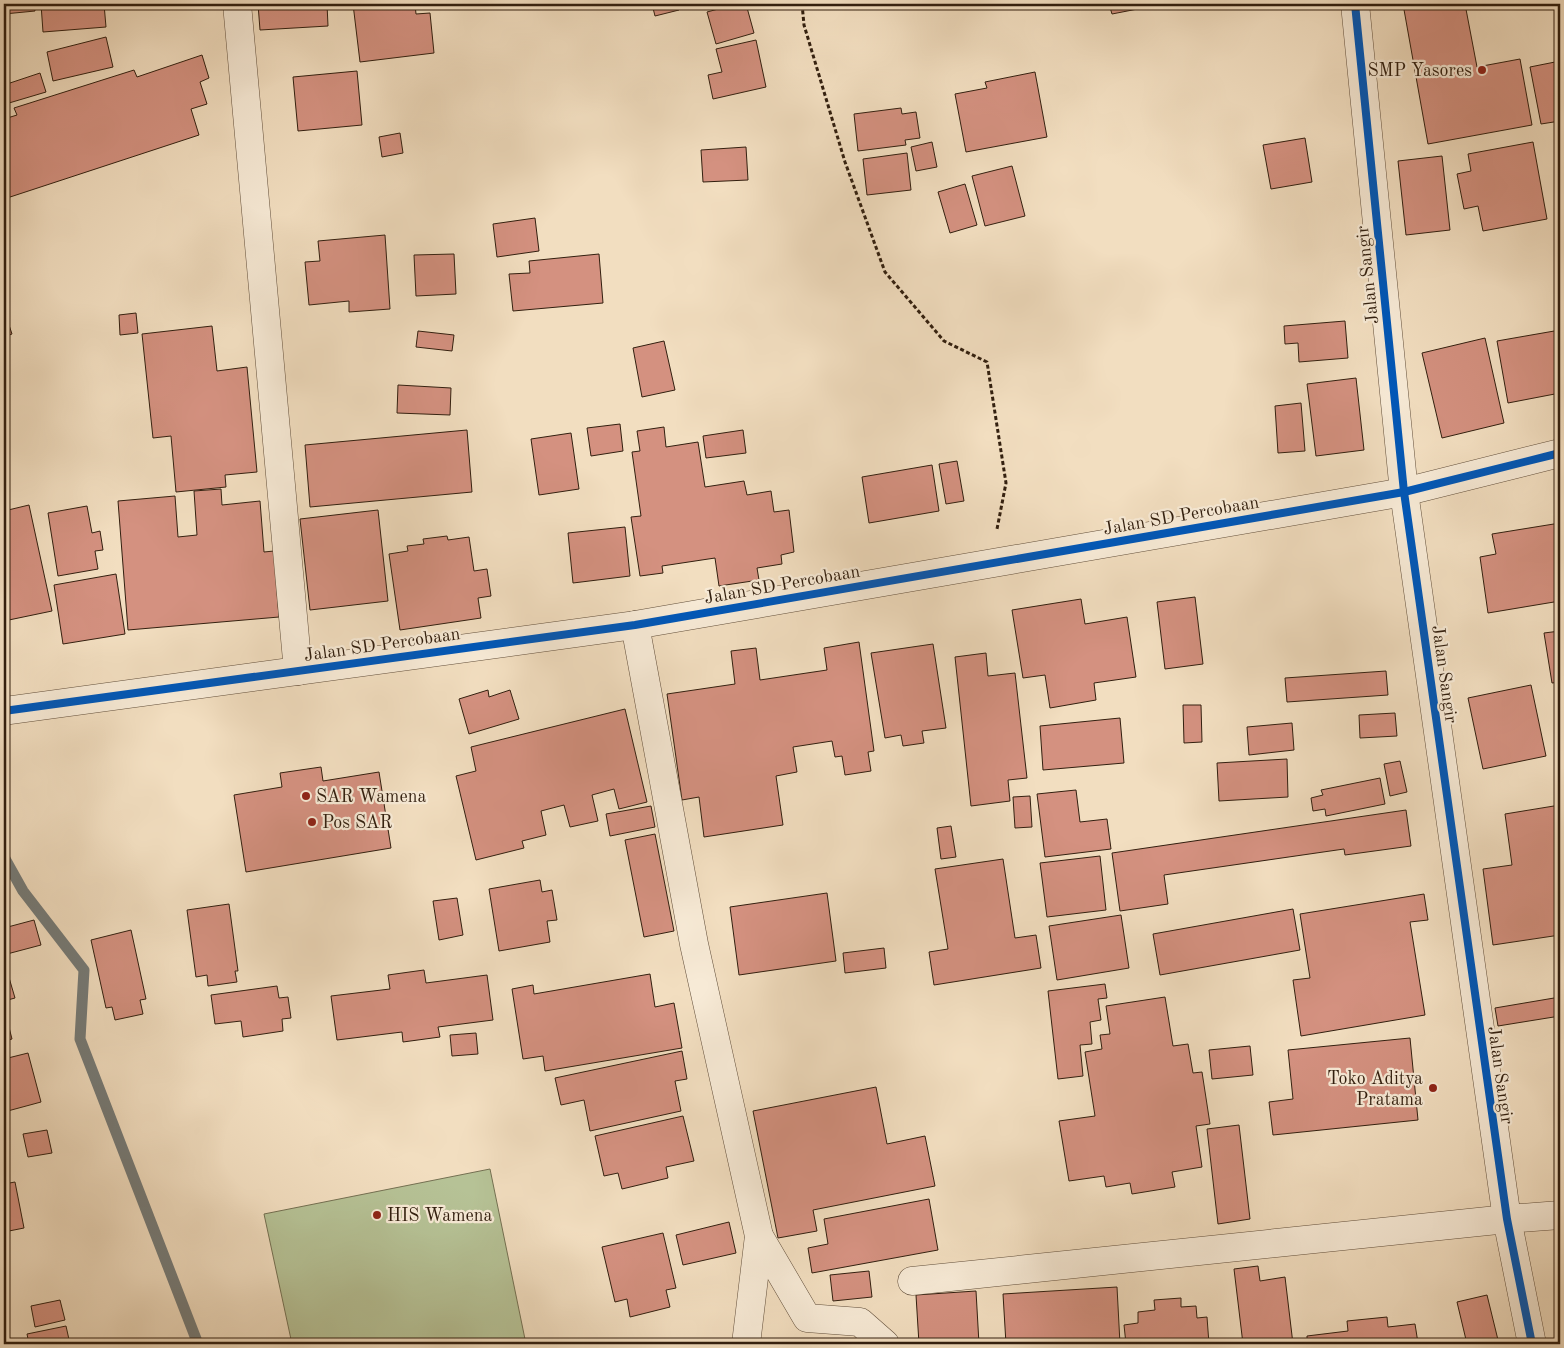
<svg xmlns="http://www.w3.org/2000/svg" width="1564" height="1348" font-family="'Old Standard TT',serif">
<rect width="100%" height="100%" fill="#f2dec0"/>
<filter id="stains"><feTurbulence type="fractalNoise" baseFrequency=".004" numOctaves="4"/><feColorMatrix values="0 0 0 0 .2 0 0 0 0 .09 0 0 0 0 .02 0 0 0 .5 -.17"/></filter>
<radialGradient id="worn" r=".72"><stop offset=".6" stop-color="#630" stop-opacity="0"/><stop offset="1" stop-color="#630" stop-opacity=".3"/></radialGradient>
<polygon fill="#b6c296" stroke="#747052" points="490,1169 526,1344 292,1344 264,1214"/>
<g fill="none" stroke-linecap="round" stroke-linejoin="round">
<polyline stroke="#757b78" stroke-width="11" points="4,857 23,891 84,970 80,1039 198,1344"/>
</g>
<g fill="#d49180" stroke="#321f0f">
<polygon points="4,4 34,4 35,11 4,14"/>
<polygon points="41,4 104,4 106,27 43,32"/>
<polygon points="258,4 327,4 328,26 260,30"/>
<polygon points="353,4 415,4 416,14 430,13 434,53 360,62"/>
<polygon points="652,4 677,4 679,10 655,16"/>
<polygon points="737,4 746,4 754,33 716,44 707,12"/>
<polygon points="1109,4 1163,4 1112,14"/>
<polygon points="1403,4 1465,4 1477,67 1520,59 1532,125 1428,144"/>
<polygon points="106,37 113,67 53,81 47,52"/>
<polygon points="756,40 766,87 713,99 708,75 722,72 716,49"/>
<polygon points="202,55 209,78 200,82 207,104 191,109 199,135 4,199 4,119 17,115 14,108 134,70 137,77"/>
<polygon points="1560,61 1560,121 1541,124 1530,67"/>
<polygon points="357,71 362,125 298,131 293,77"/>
<polygon points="1035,72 1047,137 966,152 955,94 987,88 985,82"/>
<polygon points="40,73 46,92 9,103 4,85"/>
<polygon points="901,108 902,114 916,112 920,138 905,140 906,145 858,151 854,114"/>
<polygon points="400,133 403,153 382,157 379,137"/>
<polygon points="1305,138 1312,182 1271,189 1263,145"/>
<polygon points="932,142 937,167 916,171 911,147"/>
<polygon points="1533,142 1547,219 1483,231 1478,206 1464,209 1457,174 1471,171 1468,154"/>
<polygon points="746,147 748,180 703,182 701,150"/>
<polygon points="907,153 911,190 867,195 863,159"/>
<polygon points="1442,156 1450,230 1406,235 1398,161"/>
<polygon points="1012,166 1025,216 985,226 972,176"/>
<polygon points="965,184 977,225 950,233 938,192"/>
<polygon points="535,218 539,251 497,257 493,224"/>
<polygon points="385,235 390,309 349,312 349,301 309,305 305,262 320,261 318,241"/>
<polygon points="454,254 456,294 416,296 414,255"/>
<polygon points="599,254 603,303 513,311 509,274 530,273 529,261"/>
<polygon points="4,310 12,334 4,337"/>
<polygon points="136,313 138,333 120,335 119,315"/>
<polygon points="1345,321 1348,358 1299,362 1298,343 1285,344 1284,326"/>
<polygon points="212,326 217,371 247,367 257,472 225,475 226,487 176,492 171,436 153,438 142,334"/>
<polygon points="1560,330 1560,393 1508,403 1497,341"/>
<polygon points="418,331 454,335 452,351 416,347"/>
<polygon points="1485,338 1504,423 1442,438 1422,353"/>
<polygon points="664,341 675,390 642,397 633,348"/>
<polygon points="1356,378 1364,450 1316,456 1307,384"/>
<polygon points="398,385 451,388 450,415 397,413"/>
<polygon points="1301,403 1305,451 1278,453 1275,406"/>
<polygon points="620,424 623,451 591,456 587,428"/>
<polygon points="664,427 666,447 698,442 705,487 744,481 747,495 771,491 774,512 789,510 794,552 781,555 782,564 757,568 759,580 719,586 715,558 662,566 663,573 640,576 631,517 641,516 632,452 640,451 637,431"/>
<polygon points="467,430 472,492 310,507 305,445"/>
<polygon points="743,430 746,453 706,458 703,436"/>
<polygon points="571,433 579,489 539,495 531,439"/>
<polygon points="957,461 964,501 946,504 939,464"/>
<polygon points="932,465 939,511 869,523 862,477"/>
<polygon points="221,489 222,505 260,501 264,552 274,551 279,617 128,630 118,501 175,496 178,537 197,535 194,491"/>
<polygon points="29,505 52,611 4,621 4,511"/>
<polygon points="87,506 92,533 100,531 103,550 95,551 98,569 58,576 48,513"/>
<polygon points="378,510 388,601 310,610 300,519"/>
<polygon points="1560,523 1560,601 1488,613 1480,557 1496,554 1492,534"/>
<polygon points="625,527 630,576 573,583 568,533"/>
<polygon points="447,536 448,540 469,537 474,571 487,569 491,596 478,598 481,618 400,630 389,554 408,551 407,546 424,544 423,539"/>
<polygon points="116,574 125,634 63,644 54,585"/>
<polygon points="1195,597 1203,664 1165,669 1157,602"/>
<polygon points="1081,599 1085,624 1127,617 1136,677 1094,683 1096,700 1050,708 1045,675 1023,678 1012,610"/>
<polygon points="1560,631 1560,682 1552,683 1544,633"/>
<polygon points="859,642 874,751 868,752 871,771 845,775 842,756 835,757 832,741 793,747 797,772 776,776 783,825 704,837 699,797 682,800 667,694 735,684 731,651 756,648 760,680 827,670 824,648"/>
<polygon points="933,644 946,728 922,731 924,743 903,746 901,735 885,738 871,653"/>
<polygon points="986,653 988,676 1015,673 1027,778 1008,780 1010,801 971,806 955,657"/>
<polygon points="1386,671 1388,695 1287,702 1285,678"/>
<polygon points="1531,685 1546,756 1483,769 1468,698"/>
<polygon points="488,690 489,697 510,690 519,719 469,734 459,699"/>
<polygon points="1183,705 1201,705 1202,742 1184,743"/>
<polygon points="625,709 647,802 619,809 614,789 592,795 598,821 570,827 564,805 541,811 546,835 522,841 524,848 476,860 456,776 476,771 471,747"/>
<polygon points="1395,713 1397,736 1360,738 1359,715"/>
<polygon points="1120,718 1124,763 1043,770 1040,726"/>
<polygon points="1292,723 1294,750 1249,755 1247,727"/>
<polygon points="1287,759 1288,797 1219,801 1217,763"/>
<polygon points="1400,761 1407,792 1390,796 1384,764"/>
<polygon points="321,767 323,781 379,772 391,848 246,872 234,795 282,787 280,773"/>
<polygon points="1380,778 1385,804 1326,816 1325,809 1313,811 1311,798 1323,795 1321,790"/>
<polygon points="1076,790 1080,822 1107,819 1111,849 1045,857 1037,794"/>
<polygon points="1030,796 1032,827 1015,828 1013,797"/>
<polygon points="1560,805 1560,935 1493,945 1483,869 1512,865 1505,814"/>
<polygon points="651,806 655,827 610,836 606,814"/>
<polygon points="1406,810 1411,846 1345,855 1344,849 1164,875 1168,904 1120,911 1112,853"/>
<polygon points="951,826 956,857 941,859 937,828"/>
<polygon points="655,834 674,931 644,937 625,840"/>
<polygon points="1100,856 1106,910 1047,917 1040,863"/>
<polygon points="1003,859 1015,938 1036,935 1041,968 934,985 929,952 948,949 935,869"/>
<polygon points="540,880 542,892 552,890 557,920 547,921 550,942 499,951 489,889"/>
<polygon points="827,893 836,961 739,975 730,907"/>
<polygon points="1424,894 1428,920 1410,922 1425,1015 1301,1036 1293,980 1310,978 1300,914"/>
<polygon points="457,898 463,935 439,940 433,901"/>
<polygon points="229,904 238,971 235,971 237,982 208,986 207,975 196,977 187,910"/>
<polygon points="1293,909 1300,950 1160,975 1153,934"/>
<polygon points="1121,915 1129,968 1057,980 1049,926"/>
<polygon points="34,920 41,945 7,954 4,942 4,928"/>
<polygon points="131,930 146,999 140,1000 143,1014 115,1020 112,1007 106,1008 91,940"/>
<polygon points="884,948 886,968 845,973 843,953"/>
<polygon points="5,964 15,998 4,1001 4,965"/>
<polygon points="424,970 426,983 487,975 493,1020 438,1027 440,1037 403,1042 402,1032 337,1040 331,996 390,989 388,975"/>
<polygon points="650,974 655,1007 674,1003 682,1048 545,1071 543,1056 523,1059 512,989 533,985 534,994"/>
<polygon points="1105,984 1107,998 1098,999 1101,1020 1090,1022 1092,1044 1080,1045 1083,1076 1058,1079 1048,991"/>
<polygon points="277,986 279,998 288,997 291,1018 282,1019 283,1031 243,1037 241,1021 215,1024 211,995"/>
<polygon points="1165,997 1173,1046 1188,1044 1193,1073 1202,1072 1210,1124 1196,1126 1202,1167 1172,1172 1175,1187 1132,1194 1130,1183 1106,1187 1104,1176 1069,1181 1059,1121 1095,1116 1085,1052 1102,1049 1100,1035 1110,1034 1106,1006"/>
<polygon points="1560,997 1560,1016 1498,1026 1495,1008"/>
<polygon points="4,1008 12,1039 4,1041"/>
<polygon points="476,1033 478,1054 452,1056 450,1035"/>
<polygon points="1410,1038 1418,1120 1273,1135 1269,1102 1293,1099 1288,1050"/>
<polygon points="1250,1046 1253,1075 1212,1079 1209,1050"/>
<polygon points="682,1051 687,1079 675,1081 681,1111 590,1131 584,1100 561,1105 555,1078"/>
<polygon points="28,1053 41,1102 4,1112 4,1059"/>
<polygon points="876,1087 887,1144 925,1136 935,1186 813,1210 817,1231 778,1238 753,1111"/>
<polygon points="683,1116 694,1161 666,1167 668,1178 622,1189 618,1173 604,1176 595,1136"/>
<polygon points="1239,1125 1250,1219 1218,1224 1207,1129"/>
<polygon points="47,1130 52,1153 28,1157 23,1134"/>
<polygon points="15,1182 24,1228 4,1232 4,1184"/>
<polygon points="929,1199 938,1250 812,1273 808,1248 828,1244 824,1219"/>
<polygon points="729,1222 736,1253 683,1265 676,1235"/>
<polygon points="663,1233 676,1288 666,1290 670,1307 630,1317 627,1299 615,1302 602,1247"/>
<polygon points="1258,1266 1260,1281 1285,1277 1293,1344 1243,1344 1234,1269"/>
<polygon points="869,1271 872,1297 833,1301 830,1275"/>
<polygon points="1117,1287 1120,1344 1006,1344 1003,1294"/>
<polygon points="976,1291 979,1344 919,1344 916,1295"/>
<polygon points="1487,1295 1499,1344 1467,1344 1457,1302"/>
<polygon points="1181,1298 1181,1307 1196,1306 1197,1318 1207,1317 1209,1344 1126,1344 1124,1325 1138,1323 1138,1312 1155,1310 1154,1300"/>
<polygon points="60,1300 65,1320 35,1327 31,1306"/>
<polygon points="1387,1317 1388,1327 1415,1324 1418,1343 1429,1342 1429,1344 1307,1344 1307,1336 1348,1331 1347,1321"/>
<polygon points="66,1326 70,1344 29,1344 27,1334"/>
</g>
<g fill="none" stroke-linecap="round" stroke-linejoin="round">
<g stroke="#624f3b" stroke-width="29">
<g id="minor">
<polyline points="237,4 298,671"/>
<polyline points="1355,4 1404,492 1507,1219 1532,1344"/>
<polyline points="635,625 694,944 759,1236 807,1318 860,1322 885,1344"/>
<polyline points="4,711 635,625 1404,492 1560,453"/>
<polyline points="912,1281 1507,1219 1560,1215"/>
<polyline points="746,1344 759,1236"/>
</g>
</g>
<polyline stroke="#321f0f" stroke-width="3" stroke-dasharray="4 2.5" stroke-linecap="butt" points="802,4 804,25 845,162 885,272 944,341 987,362 1006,483 997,529"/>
<use href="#minor" stroke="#f7ead6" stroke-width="28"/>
<g stroke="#f7ead6" stroke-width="11">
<g id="cycleway">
<polyline points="1355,4 1404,492 1507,1219 1532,1344"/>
<polyline points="4,711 635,625 1404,492 1560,453"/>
</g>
</g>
<use href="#cycleway" stroke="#0057b8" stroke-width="8"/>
</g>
<g fill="#8f2418" stroke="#f7ead6" stroke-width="2">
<circle cx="1482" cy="70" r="5"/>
<circle cx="306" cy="796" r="5"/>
<circle cx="312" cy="822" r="5"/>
<circle cx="1433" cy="1088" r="5"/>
<circle cx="377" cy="1215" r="5"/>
</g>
<g text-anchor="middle" stroke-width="4.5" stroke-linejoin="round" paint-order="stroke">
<g font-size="18" fill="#321f0f" stroke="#f7ead6" text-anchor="start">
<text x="1472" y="76" text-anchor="end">SMP Yasores</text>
<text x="316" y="802">SAR Wamena</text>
<text x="322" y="828">Pos SAR</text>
<text x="1423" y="1084" text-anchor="end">Toko Aditya<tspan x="1423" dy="21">Pratama</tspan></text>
<text x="387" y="1221">HIS Wamena</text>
</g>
<g font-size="18" fill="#321f0f" stroke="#f7ead6">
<text transform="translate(1367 275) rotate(-96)" y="6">Jalan Sangir</text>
<text transform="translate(1181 515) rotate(-10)" y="6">Jalan SD Percobaan</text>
<text transform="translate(782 584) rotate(-10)" y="6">Jalan SD Percobaan</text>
<text transform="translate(382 644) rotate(-8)" y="6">Jalan SD Percobaan</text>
<text transform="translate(1445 674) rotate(82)" y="6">Jalan Sangir</text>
<text transform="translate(1501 1075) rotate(82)" y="6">Jalan Sangir</text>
</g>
</g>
<rect width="1564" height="1348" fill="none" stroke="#f2dec0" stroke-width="20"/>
<rect x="5" y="5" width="1554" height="1338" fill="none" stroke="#321f0f" stroke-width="2.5"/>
<rect x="10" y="10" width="1544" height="1328" fill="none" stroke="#321f0f"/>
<rect width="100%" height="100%" filter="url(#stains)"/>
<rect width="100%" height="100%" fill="url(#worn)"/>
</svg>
